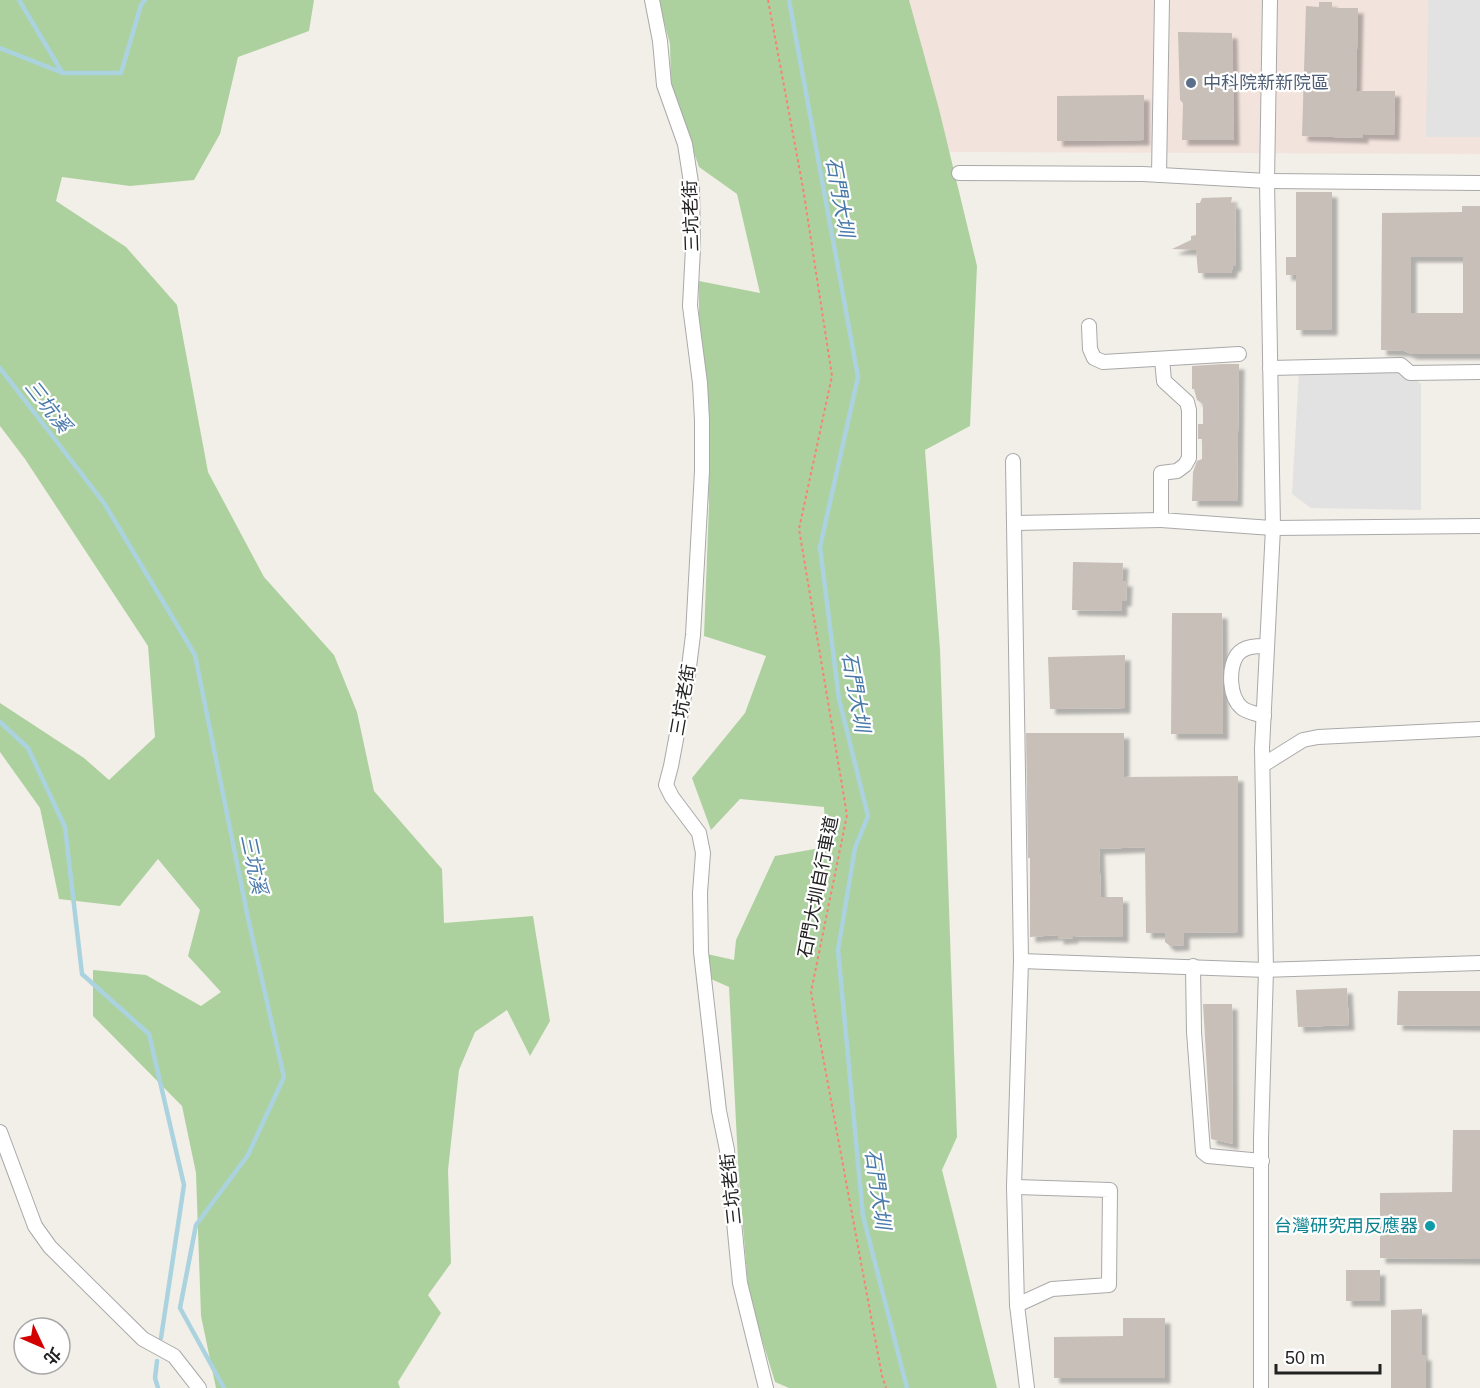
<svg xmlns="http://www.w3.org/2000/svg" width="1480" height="1388" font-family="Arial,'Noto Sans TC',sans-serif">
<defs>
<filter id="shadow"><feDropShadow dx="5.5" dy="5.5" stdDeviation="1.5" flood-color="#0004"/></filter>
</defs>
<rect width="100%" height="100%" fill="#f2efe9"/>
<polygon fill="#f3e3dd" points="872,0 1480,0 1480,154 931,152"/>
<g fill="#add19e">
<polygon points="0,0 314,0 309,31 238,57 220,134 194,180 130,186 62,177 56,201 126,247 177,305 208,472 264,577 334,655 357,712 374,791 442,869 444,923 533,916 550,1021 530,1056 507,1010 475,1032 459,1070 448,1170 451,1263 428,1295 441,1313 398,1382 400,1388 216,1388 201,1316 196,1173 182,1106 93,1016 93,970 146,975 201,1006 221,992 188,956 200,910 158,859 120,906 59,899 40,808 0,752 0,703 84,758 109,780 155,737 148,646 25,459 0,426"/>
<polygon points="658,0 909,0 939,109 977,266 970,426 925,450 940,649 957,1137 942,1170 997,1388 789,1388 775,1382 749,1297 739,1180 729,987 711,979 707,954 734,960 736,940 775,856 826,847 824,807 740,799 711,830 692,778 745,713 766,656 704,636 709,504 699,321 699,281 760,293 737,194 699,167 671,88 670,44"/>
</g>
<g fill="#e2e2e2">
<polygon points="1428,0 1480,0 1480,137 1426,137"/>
<polygon points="1402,368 1421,384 1421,510 1311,508 1292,494 1299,371"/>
</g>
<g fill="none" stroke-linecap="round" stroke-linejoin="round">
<g stroke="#aad3df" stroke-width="4.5">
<polyline points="19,0 62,72"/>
<polyline points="789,0 858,377 820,547 839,699 868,816 855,848 838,950 863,1216 907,1388"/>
<polyline points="0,48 63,73 121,73 141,5 145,0"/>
<polyline points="0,368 104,503 195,655 248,918 284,1077 248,1155 196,1225 180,1308 224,1388"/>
<polyline points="0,722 28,748 65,827 82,974 149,1034 184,1185 161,1338"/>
<polyline points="157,1361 155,1378 158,1388"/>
</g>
</g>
<g fill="#c7bfb8" fill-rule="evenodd" filter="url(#shadow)">
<polygon points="1319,2 1332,2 1332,8 1358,8 1356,91 1395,91 1394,135 1363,134 1363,138 1302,136 1306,6 1319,7"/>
<polygon points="1178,32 1232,33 1234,140 1182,140 1183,103 1180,100"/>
<polygon points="1144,95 1144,140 1057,141 1057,96"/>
<polygon points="1296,192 1332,192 1332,330 1296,330 1296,275 1286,275 1286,257 1296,257"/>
<polygon points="1232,197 1231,203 1235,203 1236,266 1233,266 1231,273 1198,273 1196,250 1172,249 1191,240 1191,236 1196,235 1196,203 1200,203 1202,198"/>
<path d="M1462 206H1480V354H1412L1404 351 1381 350 1382 213 1462 212ZM1411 257H1463V313H1411Z"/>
<polygon points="1222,364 1239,364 1237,501 1192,501 1193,472 1197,461 1202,459 1202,439 1198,439 1198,424 1203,424 1203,404 1197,400 1194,389 1192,389 1192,366"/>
<polygon points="1073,562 1123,563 1122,581 1127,581 1126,601 1122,601 1122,611 1072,610"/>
<polygon points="1172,613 1222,613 1223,734 1171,734"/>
<polygon points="1125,655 1125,708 1050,709 1048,657"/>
<polygon points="1026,733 1124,733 1124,777 1238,776 1238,932 1184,933 1184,945 1170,946 1165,942 1165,933 1146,933 1145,847 1099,849 1101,897 1123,897 1123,937 1073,936 1073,938 1058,939 1058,935 1030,937 1030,858 1028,858"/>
<polygon points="1347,988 1349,1025 1298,1027 1296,990"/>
<polygon points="1398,991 1480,991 1480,1026 1397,1025"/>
<polygon points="1203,1004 1232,1004 1233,1144 1211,1139"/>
<polygon points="1453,1130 1480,1130 1480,1259 1380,1258 1380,1193 1452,1192"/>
<rect x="1346" y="1270" width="34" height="31"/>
<polygon points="1422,1309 1422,1355 1426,1355 1426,1388 1391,1388 1391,1310"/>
<polygon points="1123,1318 1165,1318 1165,1378 1054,1378 1054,1337 1123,1336"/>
</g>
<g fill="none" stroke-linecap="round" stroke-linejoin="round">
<g stroke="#a9a9a9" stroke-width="16">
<g id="minor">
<polyline points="652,0 660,41 664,85 685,144 692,189 693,248 690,306 700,383 702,420 702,471 693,635 688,675 671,766 666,785 672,797 699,833 703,853 700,893 701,952 719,1111 727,1150 740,1283 766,1388"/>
<polyline points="959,173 1143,174 1267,181 1480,183"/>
<polyline points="1159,175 1162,0"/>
<polyline points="1089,326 1090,349 1094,358 1103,362 1239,354"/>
<polyline points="1162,359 1164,381 1187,402 1189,410 1189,458 1185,465 1177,471 1161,473 1161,520 1273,528 1480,526"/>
<polyline points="1270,368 1401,365 1410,373 1480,372"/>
<polyline points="1013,461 1021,961 1014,1187 1017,1305 1027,1388"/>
<polyline points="1015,523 1161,520"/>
<path d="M1264 716C1257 714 1247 712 1242 708 1229 697 1228 669 1237 655 1244 646 1256 646 1267 646"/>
<polyline points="1263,765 1303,740 1318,737 1480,729"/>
<polyline points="1021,961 1266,970 1480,963"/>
<polyline points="1193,966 1194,1032 1203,1152 1208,1156 1262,1161"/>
<polyline points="0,1132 35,1226 50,1247 143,1339 174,1356 199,1388"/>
<polyline points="1014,1187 1110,1190 1109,1285 1052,1289 1017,1305"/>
<polyline points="1261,1388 1261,1138 1266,970 1262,748 1273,528 1267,181 1270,0"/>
</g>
</g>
<polyline stroke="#fa8072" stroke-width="2" stroke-dasharray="3 3" stroke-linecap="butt" points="768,0 803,188 832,376 799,529 847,815 811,992 882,1376 886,1388"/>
<use href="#minor" stroke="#fff" stroke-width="14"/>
</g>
<circle fill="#5c6f8a" stroke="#fff" stroke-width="2" cx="1191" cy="83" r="6"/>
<circle fill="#0f9aa8" stroke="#fff" stroke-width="2" cx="1430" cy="1226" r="6"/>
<g text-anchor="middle" stroke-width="4.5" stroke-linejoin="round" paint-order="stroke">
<g font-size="18" fill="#4e5e75" stroke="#fff" text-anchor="start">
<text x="1203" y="89">中科院新新院區</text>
</g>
<g font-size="18" fill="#222" stroke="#fff">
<text transform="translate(691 216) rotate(-92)" y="6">三坑老街</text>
<text transform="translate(683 700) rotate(-80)" y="6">三坑老街</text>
<text transform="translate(818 887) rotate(-79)" y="6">石門大圳自行車道</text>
<text transform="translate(731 1189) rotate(-96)" y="6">三坑老街</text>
</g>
<g font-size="18" fill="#0d838f" stroke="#fff" text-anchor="end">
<text x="1418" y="1232">台灣研究用反應器</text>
</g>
<g font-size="20" font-style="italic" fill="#4a7aab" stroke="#fff">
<text transform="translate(840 197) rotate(80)" y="7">石門大圳</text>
<text transform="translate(48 406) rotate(52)" y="7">三坑溪</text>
<text transform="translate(856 692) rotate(80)" y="7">石門大圳</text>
<text transform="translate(254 864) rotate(78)" y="7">三坑溪</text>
<text transform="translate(878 1189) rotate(82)" y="7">石門大圳</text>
</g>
</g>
<g transform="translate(42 1346) rotate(134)"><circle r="28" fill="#ffffff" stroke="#a7a7a7" stroke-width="1.5"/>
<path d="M0-4.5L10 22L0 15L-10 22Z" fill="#d40000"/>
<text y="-9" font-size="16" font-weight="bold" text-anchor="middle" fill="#222222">北</text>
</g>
<path d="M1276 1364v9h104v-9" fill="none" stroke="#222222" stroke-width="3"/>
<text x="1285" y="1364" font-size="18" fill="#222222" stroke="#ffffff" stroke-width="4.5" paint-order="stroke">50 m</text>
</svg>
